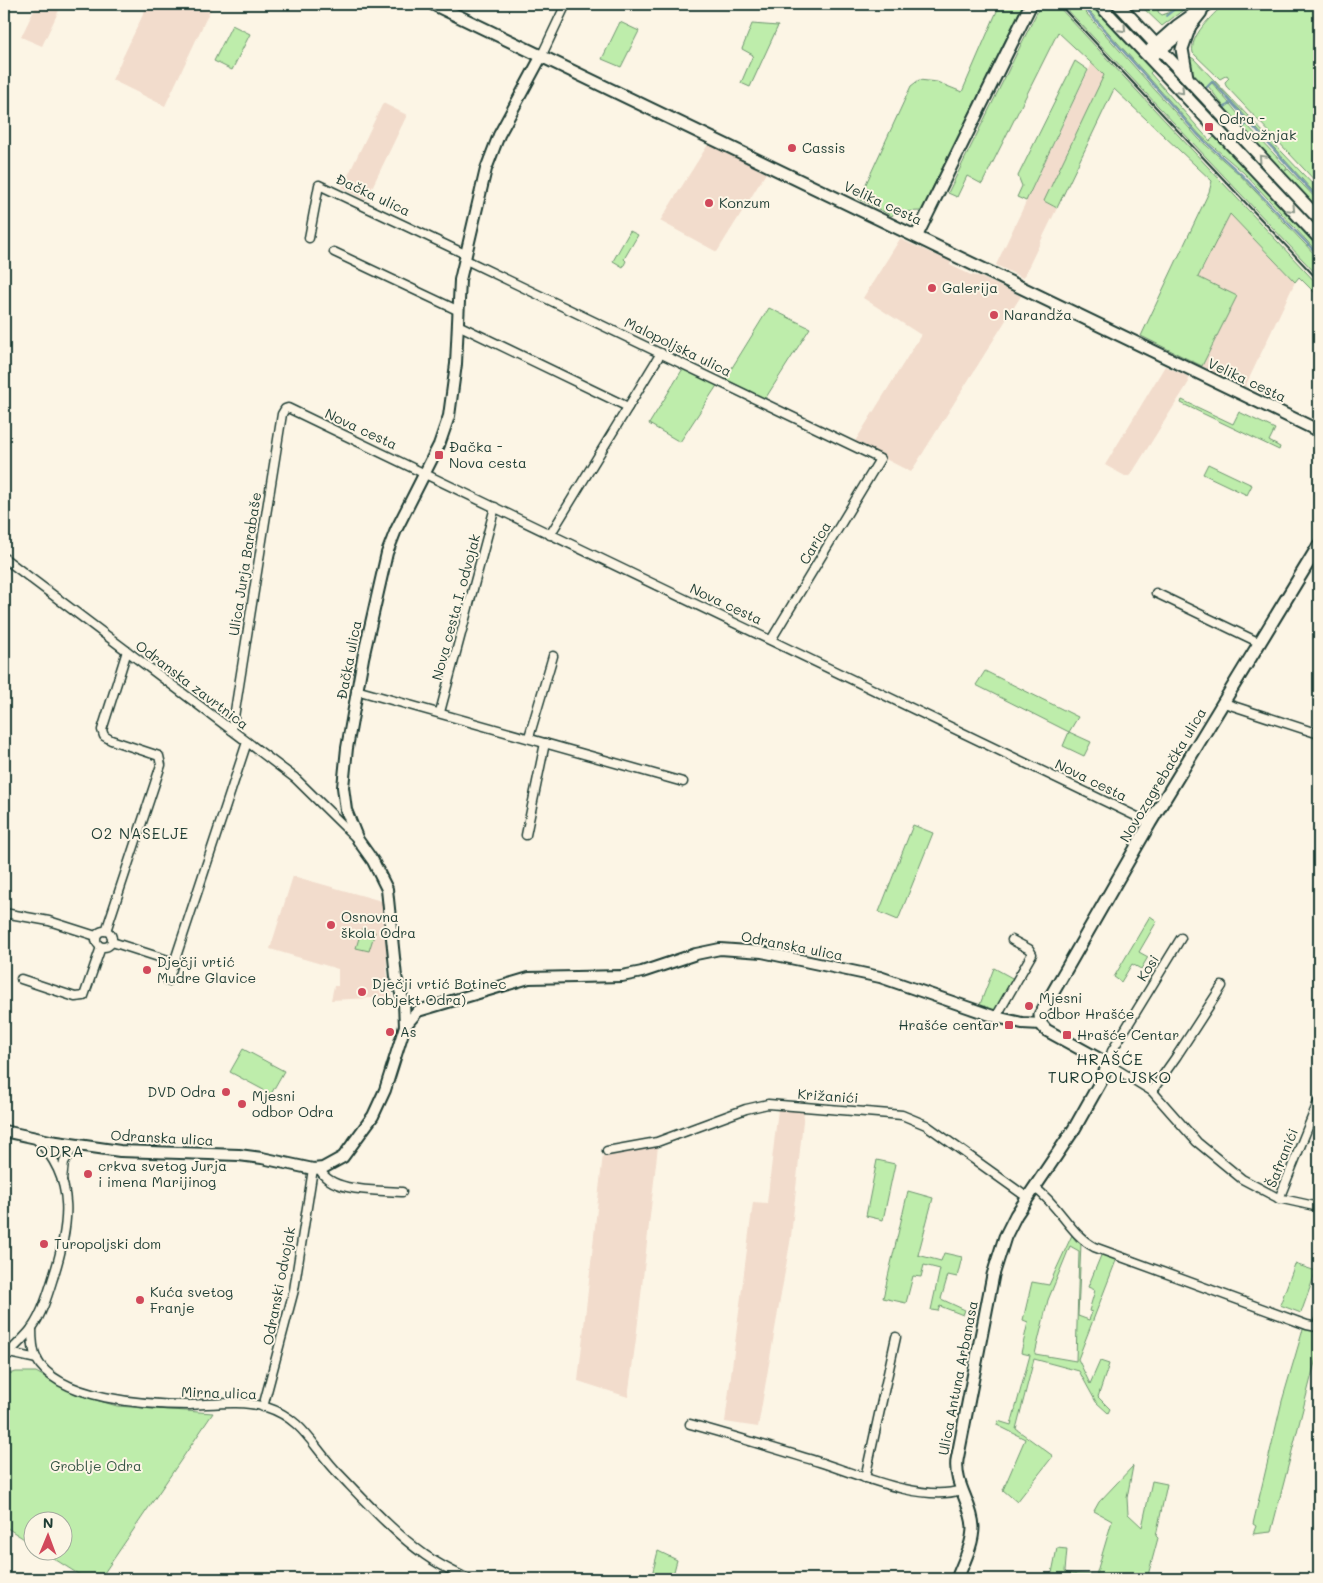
<svg xmlns="http://www.w3.org/2000/svg" width="1323" height="1583" font-family="Mali,sans-serif">
<rect width="100%" height="100%" fill="#fcf5e5"/>
<filter id="ink" filterUnits="userSpaceOnUse"><feTurbulence type="fractalNoise" baseFrequency=".02" numOctaves="2"/><feDisplacementMap in="SourceGraphic" scale="10" xChannelSelector="R" yChannelSelector="G"/><feConvolveMatrix kernelMatrix="1 2 1 2 8 2 1 2 1" color-interpolation-filters="sRGB"/></filter>
<g filter="url(#ink)">
<g fill="#f2dccc">
<polygon points="37,4 62,4 42,46 21,37"/>
<polygon points="148,4 213,4 165,106 112,80"/>
<polygon points="1092,63 1104,75 1044,201 1057,208 1023,278 996,265"/>
<polygon points="383,103 407,115 366,200 342,188"/>
<polygon points="709,143 766,173 717,252 660,221"/>
<polygon points="1230,214 1295,282 1245,387 1202,366 1237,296 1198,277"/>
<polygon points="900,239 951,262 950,265 971,275 978,276 1021,296 911,472 854,443 921,335 863,298"/>
<polygon points="1165,366 1187,376 1189,382 1132,473 1129,476 1125,476 1105,465"/>
<polygon points="293,876 385,902 387,972 392,997 331,1000 334,986 338,986 338,969 270,949"/>
<polygon points="778,1109 804,1111 791,1237 758,1427 725,1422 753,1202 767,1203"/>
<polygon points="658,1146 636,1339 628,1397 578,1381 603,1154"/>
</g>
<g fill="#beedab" stroke="#6e9570" fill-rule="evenodd">
<polygon points="1000,4 1023,4 921,211 895,212 892,216 859,199 911,86 919,80 937,82 962,92"/>
<polygon points="1041,4 1056,4 1319,286 1319,297 1299,277 1295,282 1230,214 1198,277 1237,296 1202,366 1141,336 1209,192 1212,181 1114,89 1057,208 1044,201 1104,75 1058,32 982,184 967,176 957,197 948,193"/>
<polygon points="1062,4 1078,4 1199,139 1239,174 1319,259 1319,277"/>
<polygon points="1083,4 1092,4 1110,23 1111,27 1112,25 1130,45 1129,47 1131,45 1154,69 1150,73 1210,141 1214,137 1248,168 1246,171 1249,169 1262,184 1261,186 1263,185 1281,204 1280,206 1282,204 1300,224 1299,226 1301,224 1317,242 1318,246 1319,244 1319,254 1244,173 1201,136"/>
<polygon points="1139,4 1159,4 1158,12 1162,15 1168,13 1174,4 1191,4 1162,26"/>
<path d="M1224 4H1319V137L1313 166 1319 169V185L1226 86 1225 82 1229 78 1227 75 1220 79 1193 53C1189 36 1212 16 1224 4Z"/>
<polygon points="620,22 639,31 621,67 602,59"/>
<polygon points="752,24 778,26 750,87 741,83 753,55 742,49"/>
<polygon points="232,25 250,34 232,70 214,61"/>
<polygon points="1189,56 1194,59 1319,191 1319,198 1213,80 1209,85 1212,83 1229,103 1227,106 1230,104 1246,124 1244,126 1247,125 1287,168 1285,171 1288,169 1319,202 1319,212 1318,208 1243,131 1208,86 1206,87 1190,70 1185,58"/>
<polygon points="1075,61 1088,70 1026,201 1017,197 1022,186 1018,176"/>
<polygon points="1169,65 1319,225 1319,231 1166,68"/>
<polygon points="630,231 638,235 624,259 626,261 623,267 613,261"/>
<polygon points="769,308 810,328 765,399 725,379"/>
<polygon points="684,367 718,384 680,442 649,424"/>
<polygon points="1182,400 1233,424 1239,412 1275,429 1269,441 1280,447 1279,450 1181,403"/>
<polygon points="1208,464 1252,485 1247,495 1203,474"/>
<polygon points="985,671 1078,717 1069,732 1091,742 1084,756 1063,746 1069,732 976,685"/>
<polygon points="913,825 933,833 898,920 879,912"/>
<polygon points="1150,916 1157,921 1139,952 1148,957 1141,969 1132,964 1121,982 1114,977"/>
<polygon points="362,928 375,932 369,951 356,948"/>
<polygon points="994,968 1014,979 998,1009 992,1010 979,1007"/>
<polygon points="243,1049 284,1071 271,1094 230,1072"/>
<polygon points="877,1160 895,1164 883,1220 866,1216"/>
<polygon points="908,1191 933,1198 918,1255 941,1261 944,1253 962,1257 957,1277 948,1275 941,1299 965,1310 963,1315 940,1306 938,1311 931,1310 940,1269 924,1265 921,1277 913,1276 906,1303 883,1298"/>
<path d="M1072 1235 1076 1241 1081 1243 1078 1316 1089 1320 1092 1312 1089 1311 1095 1290 1088 1287 1102 1253 1117 1258 1078 1359 1090 1384 1100 1361 1109 1364 1098 1397 1110 1409 1108 1413 1096 1402 1079 1371 1034 1359 1016 1429 1053 1456 1017 1502 1003 1490 1025 1439 997 1425 998 1421 1011 1425 1030 1355 1021 1353 1028 1322 1023 1320 1032 1282 1049 1285ZM1070 1246 1079 1251 1076 1361 1035 1354 1048 1300Z"/>
<polygon points="1295,1264 1316,1271 1301,1313 1280,1305"/>
<polygon points="1304,1326 1319,1331 1319,1347 1271,1532 1253,1534 1256,1526 1253,1524 1282,1401"/>
<polygon points="16,1372 36,1372 75,1394 117,1406 213,1413 100,1579 86,1579 42,1551 62,1550 62,1520 32,1520 32,1544 4,1526 4,1375"/>
<polygon points="1133,1466 1127,1498 1128,1514 1142,1527 1152,1481 1167,1484 1156,1536 1158,1538 1147,1579 1052,1573 1057,1548 1067,1549 1065,1571 1067,1573 1096,1575 1112,1521 1094,1511 1099,1502"/>
<polygon points="658,1551 677,1560 672,1579 651,1579"/>
</g>
<g fill="none" stroke-linecap="round" stroke-linejoin="round">
<g stroke="#7599aa" stroke-width="2">
<polyline points="1081,4 1200,137 1242,175 1319,256"/>
<polyline points="1166,16 1181,4"/>
<polyline points="1212,81 1319,200"/>
<polyline points="1207,87 1212,82"/>
<polyline points="1225,107 1230,103"/>
<polyline points="1242,128 1248,123"/>
<polyline points="1313,249 1319,244"/>
</g>
<g stroke="#1f3d34" stroke-width="11">
<g id="minor">
<polyline points="541,57 566,4"/>
<polyline points="309,238 319,185 465,254"/>
<polyline points="334,252 457,310"/>
<polyline points="464,259 880,459 771,640"/>
<polyline points="458,325 628,407"/>
<polyline points="550,535 661,353"/>
<polyline points="4,558 295,778 356,838"/>
<polyline points="1156,593 1260,643"/>
<polyline points="356,690 683,782"/>
<polyline points="1224,703 1319,734"/>
<polyline points="440,712 495,507"/>
<polyline points="232,730 282,414 285,409 288,408 1150,823"/>
<polyline points="529,737 553,656"/>
<polyline points="526,835 545,743"/>
<polyline points="4,913 49,921 96,936"/>
<polyline points="106,931 161,765 159,756 111,740 104,736 102,730 127,651"/>
<circle cx="104" cy="939" r="8"/>
<polyline points="1181,938 1112,1051 1108,1064 1152,1091 1197,1142 1242,1179 1278,1198 1319,1207"/>
<polyline points="112,942 174,962"/>
<polyline points="21,979 75,997 84,996 101,947"/>
<polyline points="168,981 247,742"/>
<polyline points="996,1017 1032,954 1029,949 1012,940"/>
<polyline points="1152,1091 1176,1057 1222,986"/>
<polyline points="607,1151 657,1142 746,1109 768,1104 902,1115 926,1125 1028,1198"/>
<path d="M320 1169C329 1193 381 1190 402 1192"/>
<polyline points="62,1180 64,1162 75,1145"/>
<path d="M1035 1188C1060 1206 1070 1234 1094 1247L1307 1325 1317 1327 1319 1320"/>
<polyline points="1279,1199 1319,1100"/>
<path d="M32 1328C32 1338 32 1348 36 1358 57 1400 149 1405 190 1405 215 1404 241 1400 266 1407 304 1419 313 1448 340 1475 366 1502 394 1533 425 1555 439 1565 454 1572 468 1579"/>
<polyline points="9,1353 37,1359"/>
<path d="M4 1359C12 1348 24 1339 32 1328 42 1314 48 1294 53 1278 69 1228 78 1180 36 1139"/>
<polyline points="263,1407 294,1290 313,1169"/>
<path d="M690 1424C734 1436 776 1449 819 1462 857 1474 922 1503 961 1490"/>
<polyline points="865,1478 896,1337"/>
</g>
</g>
<g stroke="#1f3d34" stroke-width="14">
<g id="tertiary">
<polyline points="405,1026 404,1003 396,977 387,889 373,861 358,840 346,810 343,787 347,748 363,658 387,553 396,530 439,445 449,416 456,364 460,280 486,169 499,135 541,57"/>
<polyline points="4,1131 50,1141 120,1151 239,1155 262,1158 313,1169 323,1168 343,1157 373,1116 385,1090 405,1026 418,1011 529,978 622,976 642,972 696,954 720,949 762,952 880,977 996,1017 1022,1023 1041,1024"/>
</g>
</g>
<g stroke="#1f3d34" stroke-width="15">
<g id="secondary">
<polyline points="433,4 1319,431"/>
<polyline points="1099,4 1319,238"/>
<polyline points="1118,4 1319,219"/>
<polyline points="1151,49 1177,26 1208,4"/>
<polyline points="1156,53 1190,26 1201,12"/>
<polyline points="1187,77 1182,49 1189,29"/>
<polyline points="917,235 1031,4"/>
<path d="M957 1579C963 1563 973 1545 973 1527 972 1503 954 1485 957 1460L993 1275 1005 1237 1016 1215 1074 1129 1101 1081 1108 1064 1046 1030 1041 1024 1040 1015 1150 823 1319 545"/>
</g>
</g>
<use href="#minor" stroke="#fcf5e5" stroke-width="8"/>
<use href="#tertiary" stroke="#fcf5e5" stroke-width="10"/>
<use href="#secondary" stroke="#fcf5e5" stroke-width="11"/>
<polyline stroke="#1f3d34" stroke-width="2" points="1059,4 1319,281"/>
</g>
<defs><path id="oneway-chevron" d="M-2-3.5L2.5 0L-2 3.5" fill="none" stroke-width="1.6" stroke-linecap="round" stroke-linejoin="round" transform="scale(1.25)"/></defs>
<g stroke="#8e998c">
<use href="#oneway-chevron" transform="translate(1123 29) rotate(47)"/>
<use href="#oneway-chevron" transform="translate(1181 91) rotate(47)"/>
<use href="#oneway-chevron" transform="translate(1262 158) rotate(-133)"/>
<use href="#oneway-chevron" transform="translate(1292 209) rotate(47)"/>
</g>
</g>
<g fill="#d1495b" stroke="#fcf5e5" stroke-width="2">
<rect x="1204" y="122" width="10" height="10" rx="2.5"/>
<circle cx="792" cy="148" r="5"/>
<circle cx="709" cy="203" r="5"/>
<circle cx="932" cy="288" r="5"/>
<circle cx="994" cy="315" r="5"/>
<rect x="434" y="450" width="10" height="10" rx="2.5"/>
<circle cx="331" cy="925" r="5"/>
<circle cx="147" cy="970" r="5"/>
<circle cx="362" cy="992" r="5"/>
<circle cx="1029" cy="1006" r="5"/>
<rect x="1004" y="1020" width="10" height="10" rx="2.5"/>
<circle cx="390" cy="1032" r="5"/>
<rect x="1062" y="1030" width="10" height="10" rx="2.5"/>
<circle cx="226" cy="1092" r="5"/>
<circle cx="242" cy="1104" r="5"/>
<circle cx="88" cy="1174" r="5"/>
<circle cx="44" cy="1244" r="5"/>
<circle cx="140" cy="1300" r="5"/>
</g>
<g text-anchor="middle" stroke-width="4" stroke-linejoin="round" paint-order="stroke">
<g font-size="14" fill="#1f3d34" stroke="#fcf5e5" text-anchor="start">
<text x="1219" y="124">Odra -<tspan x="1219" dy="16">nadvožnjak</tspan></text>
<text x="802" y="153">Cassis</text>
<text x="719" y="208">Konzum</text>
<text x="942" y="293">Galerija</text>
<text x="1004" y="320">Narandža</text>
<text x="449" y="452">Đačka -<tspan x="449" dy="16">Nova cesta</tspan></text>
<text x="341" y="922">Osnovna<tspan x="341" dy="16">škola Odra</tspan></text>
<text x="157" y="967">Dječji vrtić<tspan x="157" dy="16">Mudre Glavice</tspan></text>
<text x="372" y="989">Dječji vrtić Botinec<tspan x="372" dy="16">(objekt Odra)</tspan></text>
<text x="1039" y="1003">Mjesni<tspan x="1039" dy="16">odbor Hrašće</tspan></text>
<text x="999" y="1030" text-anchor="end">Hrašće centar</text>
<text x="400" y="1037">As</text>
<text x="1077" y="1040">Hrašće Centar</text>
<text x="216" y="1097" text-anchor="end">DVD Odra</text>
<text x="252" y="1101">Mjesni<tspan x="252" dy="16">odbor Odra</tspan></text>
<text x="98" y="1171">crkva svetog Jurja<tspan x="98" dy="16">i imena Marijinog</tspan></text>
<text x="54" y="1249">Turopoljski dom</text>
<text x="150" y="1297">Kuća svetog<tspan x="150" dy="16">Franje</tspan></text>
</g>
<g font-size="14" fill="#1f3d34" stroke="#fcf5e5">
<text transform="translate(373 195) rotate(25)" y="5">Đačka ulica</text>
<text transform="translate(883 203) rotate(25)" y="5">Velika cesta</text>
<text transform="translate(678 347) rotate(26)" y="5">Malopoljska ulica</text>
<text transform="translate(1247 380) rotate(25)" y="5">Velika cesta</text>
<text transform="translate(361 429) rotate(25)" y="5">Nova cesta</text>
<text transform="translate(815 543) rotate(-59)" y="5">Carica</text>
<text transform="translate(245 564) rotate(-81)" y="5">Ulica Jurja Barabaše</text>
<text transform="translate(726 604) rotate(25)" y="5">Nova cesta</text>
<text transform="translate(456 607) rotate(-75)" y="5">Nova cesta I. odvojak</text>
<text transform="translate(349 660) rotate(-79)" y="5">Đačka ulica</text>
<text transform="translate(192 685) rotate(37)" y="5">Odranska zavrtnica</text>
<text transform="translate(1163 775) rotate(-59)" y="5">Novozagrebačka ulica</text>
<text transform="translate(1091 780) rotate(26)" y="5">Nova cesta</text>
<text transform="translate(792 946) rotate(11)" y="5">Odranska ulica</text>
<text transform="translate(1148 968) rotate(-58)" y="5">Kosi</text>
<text transform="translate(828 1096) rotate(4)" y="5">Križanići</text>
<text transform="translate(162 1138) rotate(3)" y="5">Odranska ulica</text>
<text transform="translate(1282 1158) rotate(-68)" y="5">Šafranići</text>
<text transform="translate(279 1286) rotate(-79)" y="5">Odranski odvojak</text>
<text transform="translate(958 1378) rotate(-79)" y="5">Ulica Antuna Arbanasa</text>
<text transform="translate(219 1393) rotate(2)" y="5">Mirna ulica</text>
</g>
<g font-size="14" fill="#375746" stroke="#fcf5e5">
<text x="96" y="1471">Groblje Odra</text>
</g>
<g font-size="15" letter-spacing="1" fill="#1f3d34" stroke="#fcf5e5">
<text x="140" y="839">O2 NASELJE</text>
</g>
<g font-size="16" letter-spacing="1" fill="#1f3d34" stroke="#fcf5e5">
<text x="1110" y="1065">HRAŠĆE<tspan x="1110" dy="18">TUROPOLJSKO</tspan></text>
<text x="60" y="1157">ODRA</text>
</g>
</g>
<rect width="1323" height="1583" fill="none" stroke="#fcf5e5" stroke-width="20"/>
<rect x="10" y="10" width="1303" height="1563" fill="none" stroke="#1f3d34" stroke-width="2" filter="url(#ink)"/>
<g transform="translate(48 1536) rotate(1)"><circle r="24" fill="#fcf5e5" stroke="#a4ab9e"/>
<path d="M0-4L9 19L0 12L-9 19Z" fill="#d1495b"/>
<text y="-8" font-size="14" font-weight="bold" text-anchor="middle" fill="#1f3d34">N</text>
</g>
</svg>
